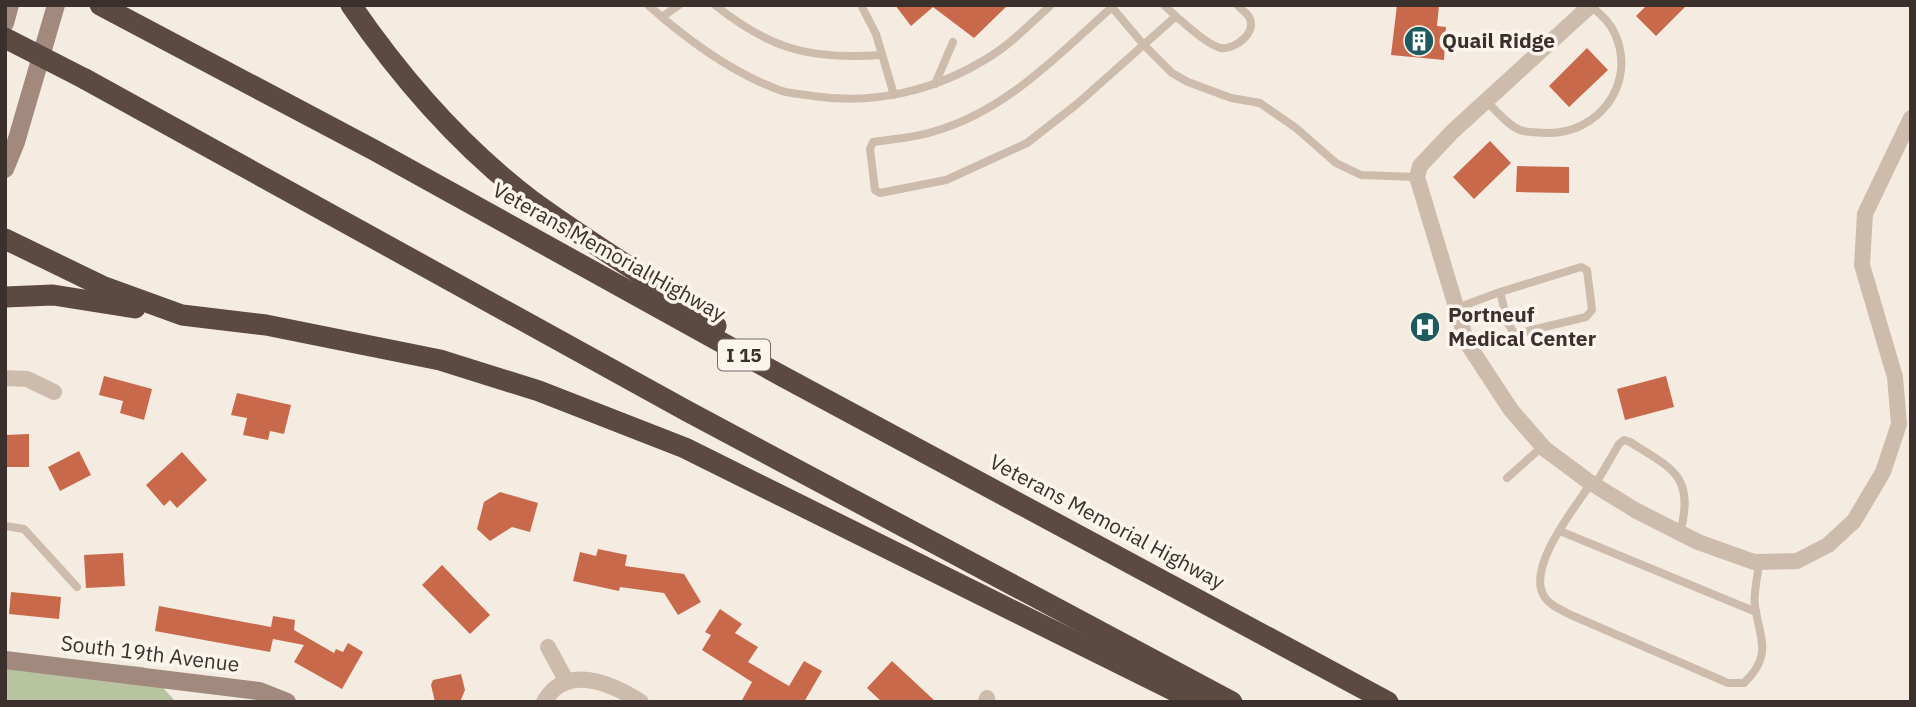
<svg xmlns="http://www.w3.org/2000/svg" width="1916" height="707" font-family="'IBM Plex Sans',sans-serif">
<rect width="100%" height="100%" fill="#f4ebe1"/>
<polygon fill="#b8c4a0" points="5,654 144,667 176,702 5,702"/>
<g fill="#c8694b">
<polygon points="895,5 1008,5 974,38 933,7 911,26"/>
<polygon points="1397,5 1439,5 1437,26 1446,27 1444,60 1391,55"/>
<polygon points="1647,5 1687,5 1656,36 1636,16"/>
<polygon points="1587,48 1608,70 1569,107 1549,86"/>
<polygon points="1490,141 1511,163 1474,199 1453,177"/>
<polygon points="1517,166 1569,167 1569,193 1516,192"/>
<polygon points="104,376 152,389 144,420 120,413 123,401 99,395"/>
<polygon points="1666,376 1674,407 1625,420 1617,389"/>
<polygon points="237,393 291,405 284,434 270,431 268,440 243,435 247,418 231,415"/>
<polygon points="29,434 29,467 5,467 5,435"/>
<polygon points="79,451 91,475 60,491 48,467"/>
<polygon points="182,452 207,480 177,508 170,500 164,506 146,485"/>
<polygon points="500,492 538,503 530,532 512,527 490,541 477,529 484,502"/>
<polygon points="598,549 627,555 625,566 684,574 701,602 678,615 664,593 620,587 619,591 573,581 580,552 596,556"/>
<polygon points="123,553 125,586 86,588 84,555"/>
<polygon points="442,565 490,615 470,634 422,585"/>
<polygon points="11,592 61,597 59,619 9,614"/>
<polygon points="159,606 271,627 273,616 295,620 294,630 334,653 336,649 343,652 348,643 363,652 342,689 294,662 304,645 273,639 270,652 155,631"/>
<polygon points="720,609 742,624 735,633 758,647 748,662 789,686 804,661 822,671 804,702 741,702 752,682 702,650 711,635 705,632"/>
<polygon points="892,661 936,702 882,702 867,688"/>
<polygon points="461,674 465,690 460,702 435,702 431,685 433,680"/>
</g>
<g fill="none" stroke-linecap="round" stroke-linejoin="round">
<g stroke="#cdbbac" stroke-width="8">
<path d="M648 5C686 39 734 74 782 91 791 94 803 94 813 96 873 105 934 91 986 59 1010 45 1030 24 1051 5"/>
<path d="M715 5C771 50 812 60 882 55"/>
<polyline points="861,5 876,34 894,95"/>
<polyline points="1110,5 1143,44 1172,73 1188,82 1231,98 1260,103 1296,128 1336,163 1361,175 1417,177"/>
<path d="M1164 5C1174 15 1208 46 1221 48 1235 50 1258 32 1249 17 1247 13 1240 8 1237 5"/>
<path d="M1112 7C1057 56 1005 112 932 132 913 138 893 139 873 142L870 149 875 190 880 193 946 180 1027 143 1077 104 1175 17"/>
<polyline points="662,17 679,5"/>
<polyline points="935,84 953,42"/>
<path d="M1487 102C1497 111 1507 125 1520 130 1528 133 1538 132 1547 133 1599 134 1637 83 1615 34 1610 22 1600 14 1591 6"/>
<polygon points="1581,267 1587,270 1592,310 1586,317 1519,333 1513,332 1508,323 1500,292"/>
<polyline points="1457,308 1500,292"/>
<polyline points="1507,478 1543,446"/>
<path d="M1591 483C1575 508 1526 567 1544 596 1550 606 1562 610 1571 615L1728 683H1744C1773 655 1760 640 1755 606 1753 592 1758 577 1759 562"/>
<path d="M1595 485 1619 444 1624 440 1630 442C1673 469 1695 476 1680 533"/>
<polyline points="5,526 24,529 77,587"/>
<polyline points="1560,531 1756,612"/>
</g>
<g stroke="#cdbbac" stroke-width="16">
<polyline points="1591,5 1452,132 1420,166 1417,177 1467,343 1511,410 1545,449 1588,481 1635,510 1698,542 1754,562 1797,561 1828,545 1854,521 1883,472 1899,424 1895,377 1862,265 1865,214 1911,118"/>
<polyline points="5,378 27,379 54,392"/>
<polyline points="548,647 566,680"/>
<path d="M544 702C566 663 611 683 641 702"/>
<polyline points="986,702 987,698"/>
</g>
<g stroke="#a18a7d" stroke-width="18">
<polyline points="5,23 10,5"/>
<polyline points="5,169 16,142 56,5"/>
<polyline points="5,660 259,691 287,702"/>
</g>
<g stroke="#5c4a42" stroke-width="21">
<polyline points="100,5 374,150 782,376 1388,702"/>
<path d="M351 5C401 78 460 146 531 200 591 244 656 282 716 326"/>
<polyline points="85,79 687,411 1232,702"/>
<polyline points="5,239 102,286 182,315 266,325 440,360 539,391 685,448 1197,702"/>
<polyline points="5,297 53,295 135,308"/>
</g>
<polyline stroke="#5c4a42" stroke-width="21" points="5,38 85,79"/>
</g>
<defs>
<g id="building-disc" transform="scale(1.575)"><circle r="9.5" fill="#1f5a5e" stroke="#fbf5ee"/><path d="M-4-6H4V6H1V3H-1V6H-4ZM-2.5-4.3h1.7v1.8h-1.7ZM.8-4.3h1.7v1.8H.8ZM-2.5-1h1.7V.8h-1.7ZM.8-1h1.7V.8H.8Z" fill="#fff"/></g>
<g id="hospital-disc" transform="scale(1.575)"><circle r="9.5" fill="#1f5a5e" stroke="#fbf5ee"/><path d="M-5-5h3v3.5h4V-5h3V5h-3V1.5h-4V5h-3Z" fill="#fff"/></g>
</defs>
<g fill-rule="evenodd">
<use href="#building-disc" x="1419" y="41"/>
<use href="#hospital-disc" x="1425" y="327"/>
</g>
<g text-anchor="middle" stroke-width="7" stroke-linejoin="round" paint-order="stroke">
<rect fill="#fbf5ee" stroke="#756b66" stroke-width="2" x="718" y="339.5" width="52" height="31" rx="5"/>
<g font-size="19" font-weight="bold" fill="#3b302b">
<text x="744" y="362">I 15</text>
</g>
<g font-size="21" font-weight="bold" fill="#3b302b" stroke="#fbf5ee" text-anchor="start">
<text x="1442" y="48">Quail Ridge</text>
<text x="1448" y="322">Portneuf<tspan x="1448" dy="24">Medical Center</tspan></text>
</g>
<g font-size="21" fill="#3b302b" stroke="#fbf5ee">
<text transform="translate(609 252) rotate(29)" y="7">Veterans Memorial Highway</text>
<text transform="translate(1107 522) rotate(28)" y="7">Veterans Memorial Highway</text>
<text transform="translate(150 654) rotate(7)" y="7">South 19th Avenue</text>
</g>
</g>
<rect width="1916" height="707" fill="none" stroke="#3b302b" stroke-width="14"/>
</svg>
